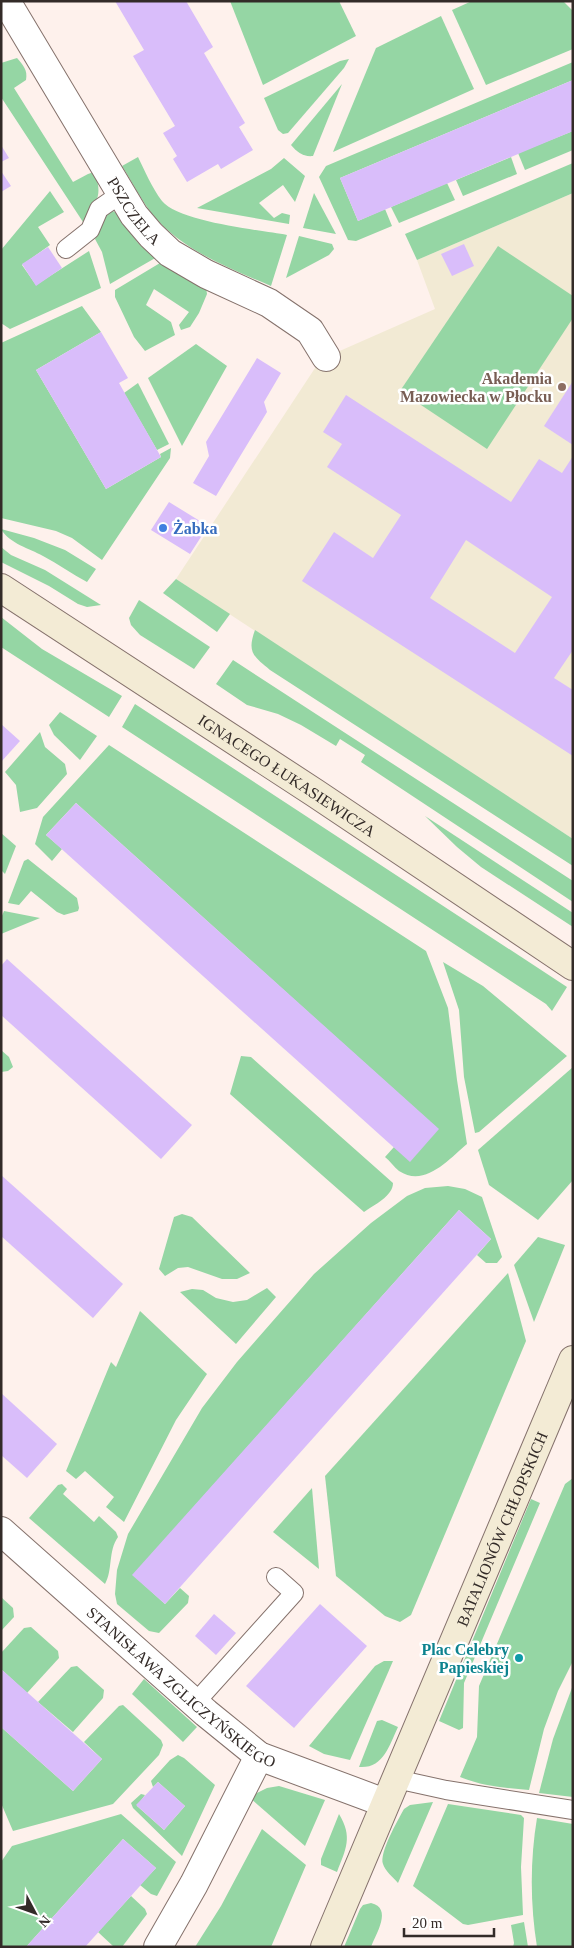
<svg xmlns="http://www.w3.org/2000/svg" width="574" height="1948" font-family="'Times New Roman',serif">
<rect width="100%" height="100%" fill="#fef1ec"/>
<polygon fill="#f2ead4" points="573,193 573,839 176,579 319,362 326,357 435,309 417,260"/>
<g fill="#95d6a4">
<polygon points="230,1 339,1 356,36 263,85"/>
<polygon points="472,1 563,1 573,11 573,49 486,85 452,10"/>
<polygon points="441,16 474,89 333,152 376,48"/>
<path d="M17 58C23 65 28 70 26 80L14 88 73 182 88 174 94 172C104 195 96 204 83 222L1 97V63Z"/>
<polygon points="349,59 344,68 288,133 283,134 278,130 264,98 340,61"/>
<polygon points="573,62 573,80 340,178 358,221 385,209 392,226 356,241 348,240 319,177 326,166"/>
<path d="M342 84 313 156C303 157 297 152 291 145Z"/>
<polygon points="573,131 573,150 525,170 518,153"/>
<path d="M138 157C145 171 152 188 162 201 179 222 260 230 287 235L271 286C229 268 183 251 153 215 141 200 132 182 122 166Z"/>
<polygon points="511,157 517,174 463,196 456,180"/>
<polygon points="284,158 305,176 295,202 283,185 259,203 274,218 282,213 290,215 289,224 197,208 271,169"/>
<polygon points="573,163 573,193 417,260 405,234"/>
<polygon points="447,183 455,200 399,223 391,207"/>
<polygon points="50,191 64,212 38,227 50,245 22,265 36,285 89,251 101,288 10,329 1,323 1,250"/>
<polygon points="314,193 336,234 303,228"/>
<path d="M113 211C126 218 127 229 135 239 141 247 149 252 157 257L110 284 102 252 95 239 107 214Z"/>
<polygon points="299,236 332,244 334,249 329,255 286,278"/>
<polygon points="498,246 573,296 573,318 487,449 400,391"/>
<polygon points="160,263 200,282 206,287 207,294 199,313 190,327 181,330 179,325 189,312 154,289 146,305 171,322 175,335 145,351 134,337 115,297 115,290"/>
<polygon points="82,306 101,332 36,370 106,489 161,457 160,454 171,448 170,458 102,560 72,538 56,531 1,518 1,343"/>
<polygon points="196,344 227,366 182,446 148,378"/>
<polygon points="138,383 169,444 157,450 124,393"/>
<path d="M1 529 34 538 65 550 96 569 87 582C72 574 58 564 43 556 29 548 10 544 1 529Z"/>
<polygon points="1,547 11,555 45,570 101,605 87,607 78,604 49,586 1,562"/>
<polygon points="176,579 230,614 217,632 163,593"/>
<polygon points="139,600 210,647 194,669 140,635 131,625 129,618"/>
<polygon points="1,617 42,649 122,696 109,717 1,647"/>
<path d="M255 630 573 839V866L270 670C253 656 247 652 255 630Z"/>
<polygon points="233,660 573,881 573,902 361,762 365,755 340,739 336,746 301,725 278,714 247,705 216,684"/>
<polygon points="135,704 567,987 552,1011 546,1004 122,727"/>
<polygon points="60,712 97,736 80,760 54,735 49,725"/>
<polygon points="40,732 45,747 65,764 67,774 37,808 20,812 16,785 5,772"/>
<path d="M109 745 426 951 448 1008 457 1080 467 1144C449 1159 425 1188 399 1171 394 1167 390 1161 385 1157L394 1147 438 1129 76 803 46 835 62 849 52 861 35 844 43 817Z"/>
<polygon points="425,816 573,913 573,927 481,867 457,847"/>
<polygon points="1,833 16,846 5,874 1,870"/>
<polygon points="28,859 77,898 79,908 78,911 64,915 57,912 31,891 19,905 8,903 24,861"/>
<polygon points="4,911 40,918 1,934 1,918"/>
<polygon points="443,962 483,986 567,1056 479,1132 475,1133 464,1077 459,1010"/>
<polygon points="1,1050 9,1057 13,1067 8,1071 1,1072"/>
<path d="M241 1056 251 1057 393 1183C393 1196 374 1205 364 1212L230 1094Z"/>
<polygon points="573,1067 573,1180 538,1220 489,1185 478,1150"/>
<polygon points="448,1186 465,1189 482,1197 502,1257 497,1263 486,1263 477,1255 491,1239 459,1210 133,1575 165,1604 180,1588 189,1596 188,1603 159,1633 149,1631 117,1604 115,1594 117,1570 128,1534 202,1408 237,1362 314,1274 371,1223 407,1196 425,1188"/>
<polygon points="182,1214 192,1217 250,1273 237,1279 222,1279 188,1267 178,1268 165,1276 159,1269 174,1217"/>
<polygon points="538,1237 565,1245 534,1322 514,1265"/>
<polygon points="508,1273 526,1341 411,1615 400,1622 385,1616 336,1576 325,1476"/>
<polygon points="267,1288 276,1297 236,1344 180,1292 192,1289 203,1290 216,1298 233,1302 247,1300"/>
<polygon points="140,1311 207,1374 176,1420 124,1522 106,1507 114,1497 85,1471 76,1479 66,1471 111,1362 116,1367"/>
<path d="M573 1478V1661L558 1691 544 1729 529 1790C504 1788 482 1786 460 1777L477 1737 479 1686 565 1484Z"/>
<path d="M62 1484 67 1489 63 1494 94 1522 99 1516 116 1532 118 1537C108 1551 113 1570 105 1584L29 1518 58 1485Z"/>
<polygon points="312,1488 319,1569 273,1532"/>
<polygon points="531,1499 540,1503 464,1683 463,1728 459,1730 439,1721"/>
<polygon points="1,1597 13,1608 14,1617 1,1631"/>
<polygon points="31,1627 58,1651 59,1658 27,1693 1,1669 1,1653 24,1628"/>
<polygon points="384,1661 393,1661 350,1760 324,1754 309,1746 375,1666"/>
<polygon points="77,1666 104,1690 103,1698 73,1732 38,1702 71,1667"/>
<polygon points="144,1679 197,1727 183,1742 132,1694"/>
<polygon points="573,1685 573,1797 539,1793 553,1739"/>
<polygon points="123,1705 161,1740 163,1745 159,1755 113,1804 13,1831 1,1803 1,1727 73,1791 102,1759 84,1742 119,1706"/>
<path d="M382 1720 398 1727C389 1746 383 1769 359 1767L377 1721Z"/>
<polygon points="178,1755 184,1758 215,1785 182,1856 133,1808 131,1803 141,1794 145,1795 137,1806 164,1830 185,1806 158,1782 153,1787 151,1781 170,1760"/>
<polygon points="279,1786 325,1800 305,1846 249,1797 267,1788"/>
<path d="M433 1802 398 1883C393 1877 385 1871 383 1864 379 1853 398 1820 404 1809L410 1805Z"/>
<polygon points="448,1804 521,1815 524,1818 521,1867 523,1915 468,1925 463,1924 413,1886"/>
<polygon points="121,1814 176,1862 157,1896 151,1894 140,1885 156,1868 123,1839 26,1947 1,1947 1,1862 12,1846"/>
<path d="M339 1814C353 1837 346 1849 337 1872L321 1865V1859Z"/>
<path d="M537 1818 573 1824V1947H537C530 1904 530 1860 537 1818Z"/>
<polygon points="262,1829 306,1865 271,1947 195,1947 221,1906"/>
<polygon points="131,1896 145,1909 147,1914 122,1947 114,1947 98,1932"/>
<path d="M371 1903C393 1908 376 1934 371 1947H344L360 1909 363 1905Z"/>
<polygon points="524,1922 528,1947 513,1947 514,1943 511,1925"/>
</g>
<g fill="#d9bdfa" fill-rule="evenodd">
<polygon points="115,1 186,1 213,47 204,53 245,123 239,127 253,150 221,169 218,164 187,182 173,159 177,156 163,133 175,126 133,56 144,50"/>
<polygon points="573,80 573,131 358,221 340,178"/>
<polygon points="1,145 9,158 1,162"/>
<polygon points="1,171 11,186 1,192"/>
<polygon points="464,244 474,266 452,276 441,254"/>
<polygon points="48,247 62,268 36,286 22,264"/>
<polygon points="101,332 128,378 119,383 161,457 106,489 36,370"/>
<polygon points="257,358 281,373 264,402 267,412 216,496 193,483 209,456 206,442"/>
<polygon points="573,381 573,445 544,426"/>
<path d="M346 395 511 502 539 459 562 473 573 456V650L554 678 573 690V756L302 581 334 532 373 558 401 515 327 467 342 444 323 432ZM466 540 552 597 515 653 430 598Z"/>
<polygon points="169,502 208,526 190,554 151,530"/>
<polygon points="1,724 20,741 1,762"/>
<polygon points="76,803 439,1129 410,1162 46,835"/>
<polygon points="7,959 192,1125 161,1159 1,1015 1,966"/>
<polygon points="1,1175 123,1284 93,1318 1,1236"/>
<polygon points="459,1210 491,1239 165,1604 132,1575"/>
<polygon points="1,1393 57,1444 27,1478 1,1455"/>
<polygon points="320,1604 367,1646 294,1728 246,1686"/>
<polygon points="214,1614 236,1633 216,1655 195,1636"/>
<polygon points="1,1669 102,1759 73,1791 1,1727"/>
<polygon points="158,1782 185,1806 164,1830 136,1805"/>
<polygon points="123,1839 156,1868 131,1896 85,1947 26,1947"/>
</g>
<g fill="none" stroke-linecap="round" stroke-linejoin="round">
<g stroke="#85726c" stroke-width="20">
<g id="lane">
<polyline points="66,249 90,230 99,209 122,193"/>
<polyline points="195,1703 294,1593 276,1577"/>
<polyline points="396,1779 446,1790 573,1810"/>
</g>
</g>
<g stroke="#85726c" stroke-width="30">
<g id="street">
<path id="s1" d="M6 1 134 215 151 235 170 253 206 274 269 303 310 331 326 357"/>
<path id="s2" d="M1 1531 206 1713 259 1756 385 1803"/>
<polyline points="158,1947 194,1884 259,1756"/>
</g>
</g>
<g stroke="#85726c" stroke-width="30">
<g id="secondary">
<path id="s3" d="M1 588 315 793 573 966"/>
<path id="s4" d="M325 1947 573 1360"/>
</g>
</g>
<use href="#lane" stroke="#fff" stroke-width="18"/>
<use href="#street" stroke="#fff" stroke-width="28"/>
<use href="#secondary" stroke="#f3ebd5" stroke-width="28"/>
</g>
<circle fill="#8d6e63" stroke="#fff" stroke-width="2" cx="562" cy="387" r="5"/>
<circle fill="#3f7fe0" stroke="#fff" stroke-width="2" cx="163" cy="528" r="5"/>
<circle fill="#0f9aa8" stroke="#fff" stroke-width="2" cx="519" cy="1658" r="5"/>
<g text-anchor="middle" stroke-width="5" stroke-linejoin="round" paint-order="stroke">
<g font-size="16" fill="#332b28" stroke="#fff">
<text dy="6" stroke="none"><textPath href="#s1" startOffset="246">PSZCZELA</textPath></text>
<text dy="6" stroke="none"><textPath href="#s3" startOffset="342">IGNACEGO ŁUKASIEWICZA</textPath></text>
<text dy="6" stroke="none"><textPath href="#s4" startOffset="454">BATALIONÓW CHŁOPSKICH</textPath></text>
<text dy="6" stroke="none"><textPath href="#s2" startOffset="239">STANISŁAWA ZGLICZYŃSKIEGO</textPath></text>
</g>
<g font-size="16" font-weight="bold" fill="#785e54" stroke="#fff" text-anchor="end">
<text x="552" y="384">Akademia<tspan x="552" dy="18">Mazowiecka w Płocku</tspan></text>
</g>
<g font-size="16" font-weight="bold" fill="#366cbe" stroke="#fff" text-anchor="start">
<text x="173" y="534">Żabka</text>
</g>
<g font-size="16" font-weight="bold" fill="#0d838f" stroke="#fff" text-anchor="end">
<text x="509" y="1655">Plac Celebry<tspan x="509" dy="18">Papieskiej</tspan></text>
</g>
</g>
<rect width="574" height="1948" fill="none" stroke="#332b28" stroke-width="5"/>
<g transform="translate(35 1913) rotate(131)" stroke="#ffffff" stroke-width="4" paint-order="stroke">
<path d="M0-4L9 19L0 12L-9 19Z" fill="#332b28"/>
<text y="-8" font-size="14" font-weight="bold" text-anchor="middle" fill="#332b28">N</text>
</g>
<path d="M404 1928v8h90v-8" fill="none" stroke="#332b28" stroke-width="2.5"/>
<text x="412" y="1928" font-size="15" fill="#332b28" stroke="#ffffff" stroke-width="4" paint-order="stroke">20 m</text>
</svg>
